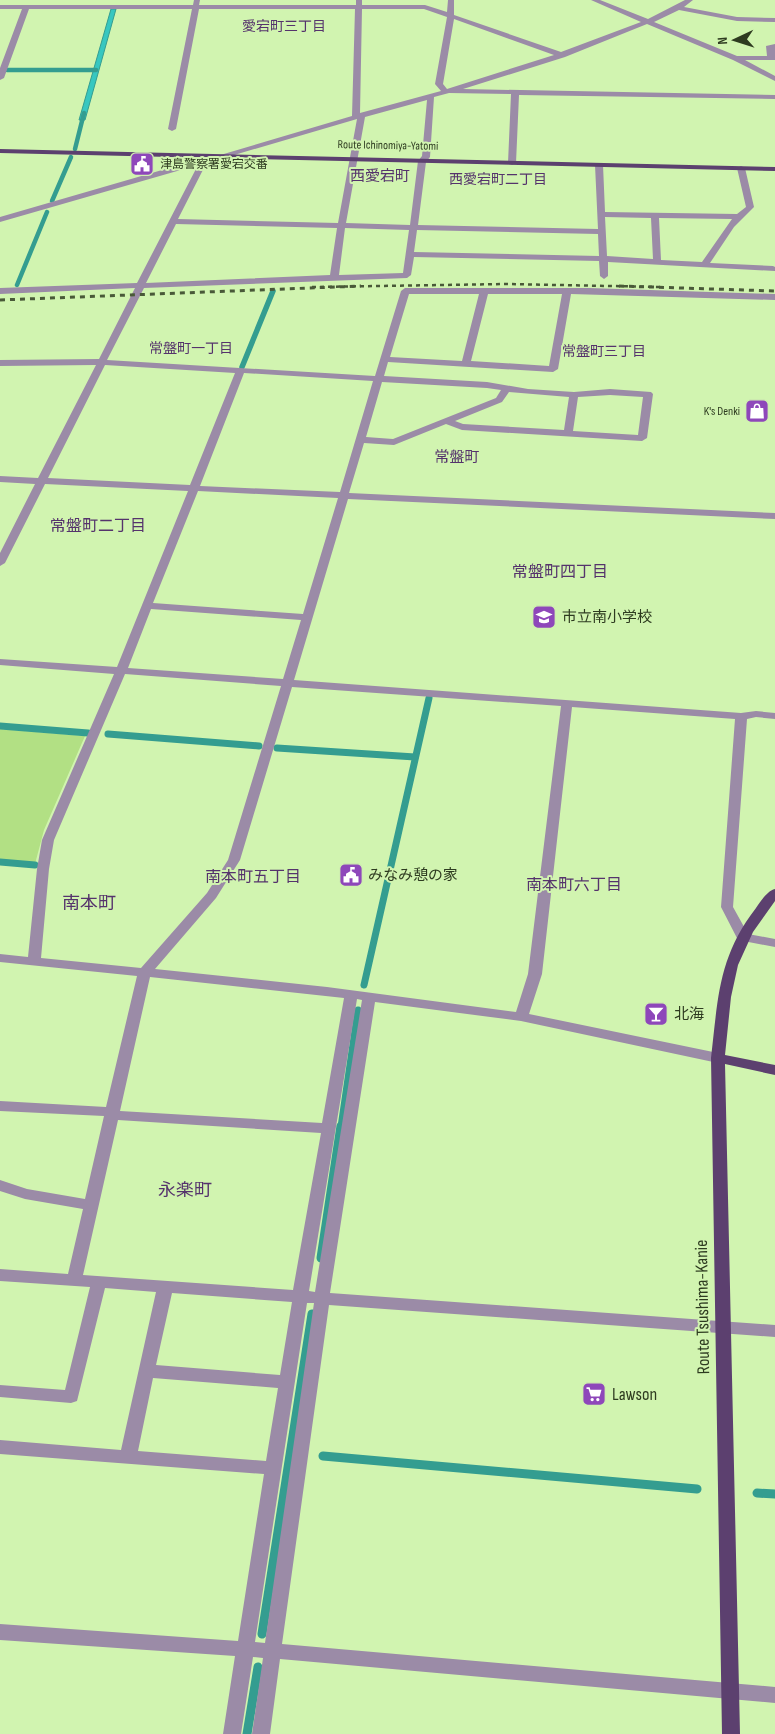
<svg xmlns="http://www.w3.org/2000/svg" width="775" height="1734" font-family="'Sofia Sans Condensed','Noto Sans JP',sans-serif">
<rect width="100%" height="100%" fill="#d1f4b0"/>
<polygon fill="#b2e084" points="0,729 85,736 44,830 35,864 0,860"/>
<polygon fill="#37c7c0" stroke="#349d90" points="111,9 116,9 85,120 79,120"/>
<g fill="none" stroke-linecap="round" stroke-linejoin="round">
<g stroke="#349d90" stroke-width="4.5">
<polyline points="7,70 96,70"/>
<polyline points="75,149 84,113"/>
<polyline points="52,201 71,157"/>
<polyline points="17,285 47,212"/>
</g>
<polyline stroke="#349d90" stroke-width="5.5" points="242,367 273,291"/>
<g stroke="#349d90" stroke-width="7">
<polyline points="0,726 88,733"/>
<polyline points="108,734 259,746"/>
<polyline points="277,748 415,757"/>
<polyline points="0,862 35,865"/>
<polyline points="364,985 429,698"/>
<polyline points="341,1127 358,1010"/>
</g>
<g stroke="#349d90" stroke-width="9">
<polyline points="321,1258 341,1126"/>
<polyline points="323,1456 697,1489"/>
<polyline points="757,1493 775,1494"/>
<polyline points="262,1634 312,1314"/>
<polyline points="247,1734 258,1667"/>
</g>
<path fill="#9b8ba7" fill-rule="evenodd" d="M194 0H200L199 5H356V0H362V5H425L447 12 448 0H454V15L561 52 641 22 591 0H600L648 19 685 0H693L684 7 737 17 775 18V22L737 21 679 10 654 22 737 56H767L766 46 775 44V60H745L775 76V81L733 60 647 24 565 57 463 89 775 95V99L519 95 516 163 512 165 508 163 511 94 449 93 434 97 430 157 426 162 418 225 598 229 595 165 599 163 603 165 605 212 737 214 746 207 737 168 741 166 745 168 754 207 734 227 710 263 773 266 775 267V271L608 262V276L604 279 600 276 599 261 414 257 411 275 407 278 144 288 107 360 375 376 401 291 405 288H589L775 294V300L571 294 558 369 553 372 388 362 384 376 487 382 528 389 574 392 610 389 651 392 653 394 647 438 642 441 462 430 446 424 394 445 364 443 349 493 775 513V519L348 499 294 680 741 713 756 711 775 713V719L756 717 747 719 733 907 748 934 775 939V947L738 940 721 907 735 719 572 707 542 974 529 1014 718 1053 723 1055 725 1058 723 1061 718 1063 521 1021 375 1002 330 1293 775 1325V1337L329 1305 282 1644 775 1687V1703L280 1659 270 1734H252L263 1658 253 1657 241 1734H223L235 1656 0 1640V1624L238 1641 264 1474 0 1454V1440L121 1450 156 1292 105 1288 77 1401 71 1403 0 1397V1385L65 1390 90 1287 0 1281V1269L68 1274 83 1209 25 1199 0 1191V1180L27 1189 85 1199 104 1116 0 1111V1101L106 1107 137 976 0 962V954L28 957 37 869 42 840 114 674 0 665V659L117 667 188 491 45 484 5 563 0 566V553L35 484 0 482V476L38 478 96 365 0 366V360L99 359 135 288 0 294V288L137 283 198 165 0 222V217L200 159 206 154 210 156 178 219 338 223 357 119 224 158 217 156 352 116 355 9H199L176 129 172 131 168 129 192 9H29L4 78 0 80V68L22 9H0V5H193ZM362 9H424L447 17 435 84 441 91 360 113ZM454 19 554 55 447 89 443 84ZM427 100 422 156 418 161 410 225 346 223 365 117ZM605 217 651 218 653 259 607 256ZM659 218 732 219 702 262 661 260ZM176 224 337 228 330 275 146 283ZM345 228 409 230 403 273 339 275ZM417 230 598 234 599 256 414 252ZM409 294H479L462 361 390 357ZM488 294H562L549 366 471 361ZM105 365 235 373 190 485 48 478ZM244 373 373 381 340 492 200 486ZM382 382 487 388 501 390 496 398 393 439 366 437ZM509 392 569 397 564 430 463 424 455 421 502 402ZM610 395 643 397 638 435 573 431 578 397ZM198 491 338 498 303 614 153 603ZM151 609 301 620 283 679 128 668ZM125 674 281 686 228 860 207 893 141 968 41 958 49 869 54 840ZM292 687 561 706 528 974 516 1012 327 987 155 969 216 898 240 860ZM150 977 344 998 322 1123 120 1111ZM357 999 362 1000 315 1292 309 1291ZM118 1120 321 1133 293 1290 83 1275ZM172 1293 292 1302 280 1375 156 1365ZM307 1303H314L265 1643 255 1642ZM153 1378 278 1388 266 1461 138 1451Z"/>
<g fill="#5c406f" fill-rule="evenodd">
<polygon points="0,149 775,167 775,171 0,153"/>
<path d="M775 889V901L753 932 738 965 731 997 725 1055 775 1065V1075L725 1064 740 1734H722L711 1058C718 999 718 957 756 908 761 901 767 891 775 889Z"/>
</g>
<polyline stroke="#495938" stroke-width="2.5" stroke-dasharray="4 4" stroke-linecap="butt" points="312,287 506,284 662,287"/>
<g stroke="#495938" stroke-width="3" stroke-dasharray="5 5" stroke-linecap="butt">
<polyline points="619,286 775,291"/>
<polyline points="0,300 361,286"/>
</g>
</g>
<defs>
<g id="civic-square" transform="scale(1.25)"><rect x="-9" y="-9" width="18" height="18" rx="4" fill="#8e47ba" stroke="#d1f4b0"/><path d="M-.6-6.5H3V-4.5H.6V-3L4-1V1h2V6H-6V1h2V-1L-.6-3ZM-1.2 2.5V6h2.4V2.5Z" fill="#fff"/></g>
<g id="shop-square" transform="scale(1.25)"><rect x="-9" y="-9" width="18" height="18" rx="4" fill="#8e47ba" stroke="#d1f4b0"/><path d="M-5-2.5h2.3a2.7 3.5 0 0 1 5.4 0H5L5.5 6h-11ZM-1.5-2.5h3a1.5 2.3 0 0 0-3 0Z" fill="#fff"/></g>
<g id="school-square" transform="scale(1.25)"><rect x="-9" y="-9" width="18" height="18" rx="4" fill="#8e47ba" stroke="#d1f4b0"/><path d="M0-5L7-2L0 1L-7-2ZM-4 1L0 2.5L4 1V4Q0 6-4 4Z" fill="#fff"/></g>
<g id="bar-square" transform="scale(1.25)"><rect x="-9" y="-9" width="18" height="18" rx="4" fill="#8e47ba" stroke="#d1f4b0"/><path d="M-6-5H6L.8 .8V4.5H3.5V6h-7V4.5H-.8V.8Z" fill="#fff"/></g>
<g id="supermarket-square" transform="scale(1.25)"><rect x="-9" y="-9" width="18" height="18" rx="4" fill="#8e47ba" stroke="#d1f4b0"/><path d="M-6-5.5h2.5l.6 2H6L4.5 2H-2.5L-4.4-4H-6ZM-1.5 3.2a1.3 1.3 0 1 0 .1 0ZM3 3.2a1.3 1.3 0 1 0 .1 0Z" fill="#fff"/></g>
</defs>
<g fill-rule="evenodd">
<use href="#civic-square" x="142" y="164"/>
<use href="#shop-square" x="757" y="411"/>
<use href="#school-square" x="544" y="617"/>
<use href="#civic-square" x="351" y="875"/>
<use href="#bar-square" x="656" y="1014"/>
<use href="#supermarket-square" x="594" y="1394"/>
</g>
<g text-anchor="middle" stroke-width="4" stroke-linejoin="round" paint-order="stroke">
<g font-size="12" fill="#2e3b20" stroke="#d1f4b0">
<text transform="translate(388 145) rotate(1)" y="4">Route Ichinomiya-Yatomi</text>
</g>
<g font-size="12" fill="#2e3b20" stroke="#d1f4b0" text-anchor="start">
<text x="160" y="168">津島警察署愛宕交番</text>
<text x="740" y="415" text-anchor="end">K's Denki</text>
</g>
<g font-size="14" fill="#55336c" stroke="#d1f4b0">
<text x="284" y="31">愛宕町三丁目</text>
<text x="498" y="184">西愛宕町二丁目</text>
<text x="191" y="353">常盤町一丁目</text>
<text x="604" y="356">常盤町三丁目</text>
</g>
<g font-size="15" fill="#55336c" stroke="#d1f4b0">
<text x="380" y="181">西愛宕町</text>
<text x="457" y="462">常盤町</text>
</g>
<g font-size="15" fill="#2e3b20" stroke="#d1f4b0" text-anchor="start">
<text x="562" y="622">市立南小学校</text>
<text x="368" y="880">みなみ憩の家</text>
<text x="674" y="1019">北海</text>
</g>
<g font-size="16" fill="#55336c" stroke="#d1f4b0">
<text x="98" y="531">常盤町二丁目</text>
<text x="560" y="577">常盤町四丁目</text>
<text x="253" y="882">南本町五丁目</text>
<text x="574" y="890">南本町六丁目</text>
</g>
<g font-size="18" fill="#55336c" stroke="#d1f4b0">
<text x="89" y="909">南本町</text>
<text x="185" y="1196">永楽町</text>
</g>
<g font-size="18" fill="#2e3b20" stroke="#d1f4b0">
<text transform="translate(702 1307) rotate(-91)" y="6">Route Tsushima-Kanie</text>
</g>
<g font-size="18" fill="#2e3b20" stroke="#d1f4b0" text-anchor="start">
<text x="612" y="1400">Lawson</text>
</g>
</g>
<g transform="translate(735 40) rotate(266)" stroke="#d1f4b0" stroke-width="4" paint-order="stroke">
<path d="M0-4L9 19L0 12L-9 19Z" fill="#2e3b20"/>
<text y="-8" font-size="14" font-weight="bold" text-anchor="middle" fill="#2e3b20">N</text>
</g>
</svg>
